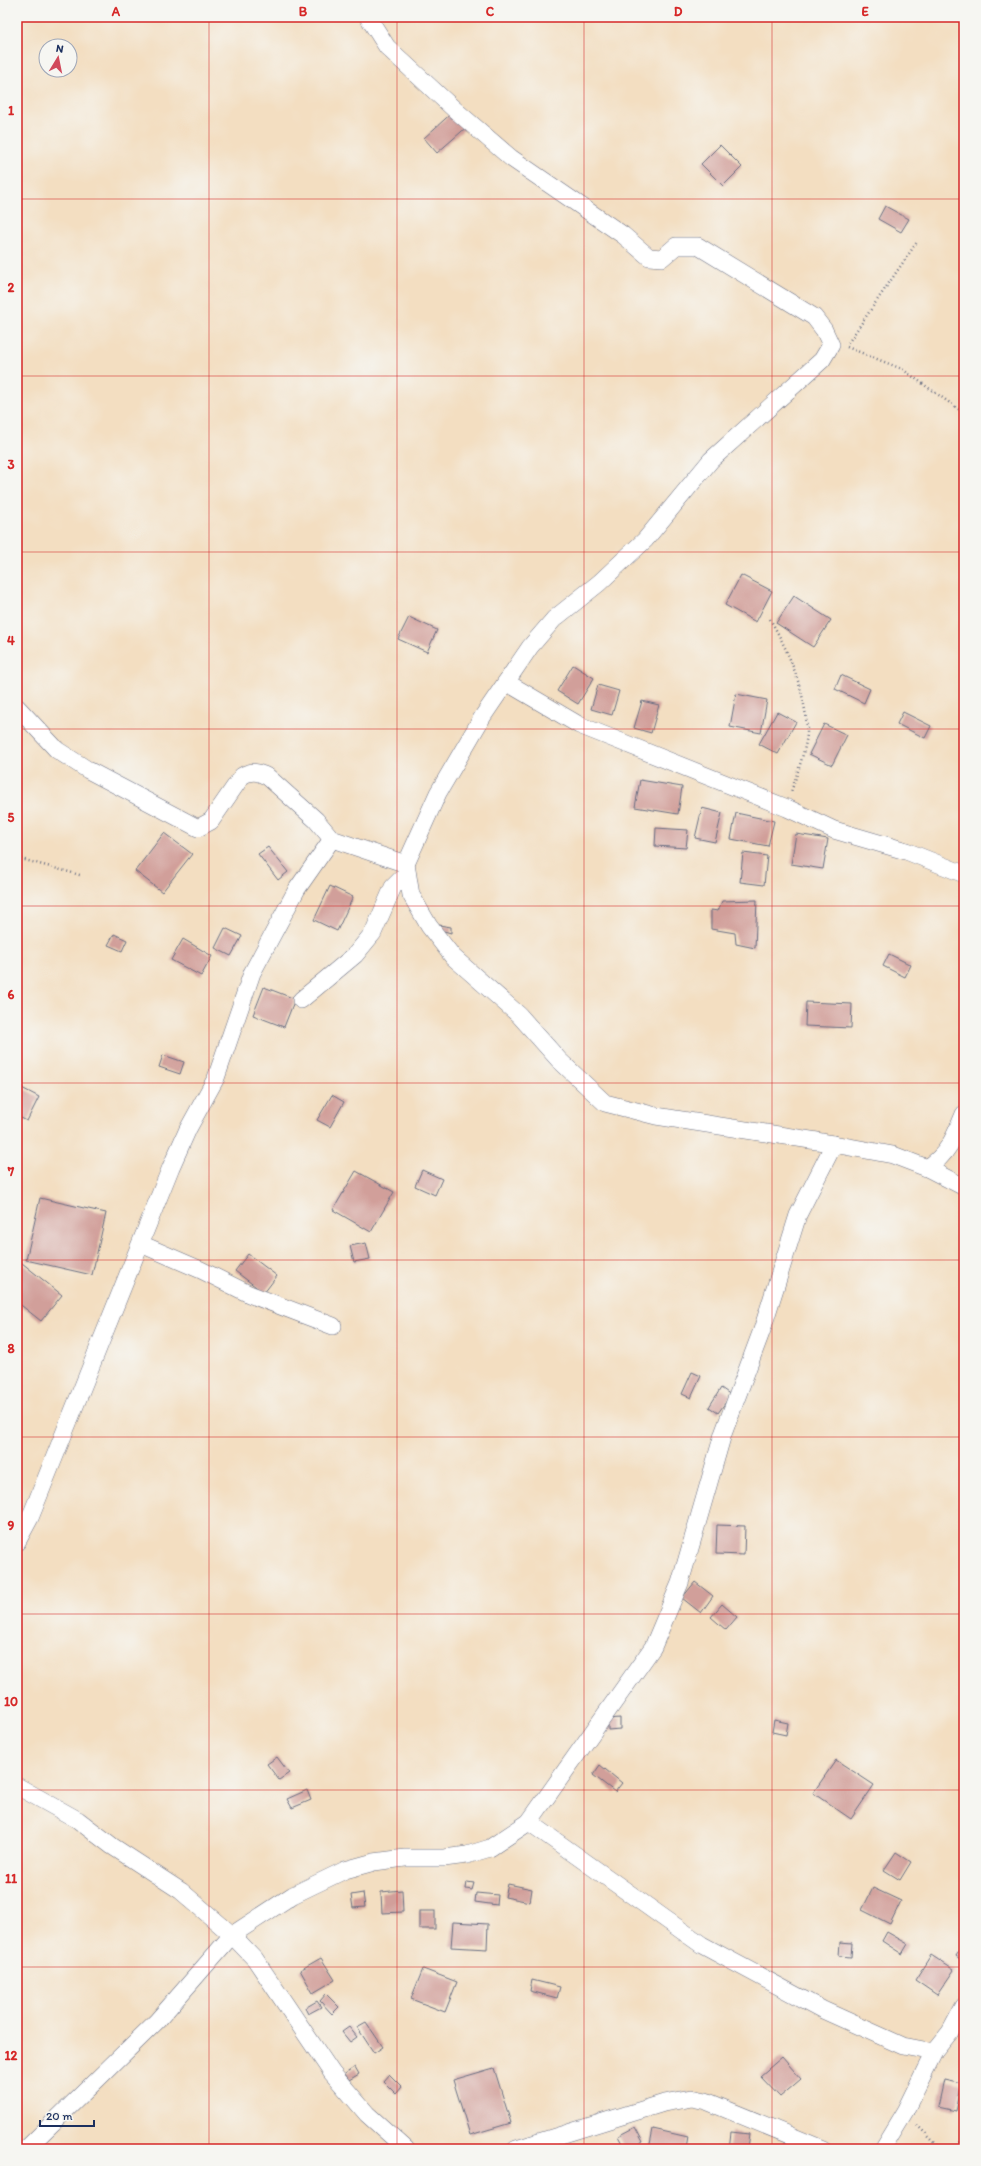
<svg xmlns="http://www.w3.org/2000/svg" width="981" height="2166" font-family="Itim,sans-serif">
<rect width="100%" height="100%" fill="#f6f6f2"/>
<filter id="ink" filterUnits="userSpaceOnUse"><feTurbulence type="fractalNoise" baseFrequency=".025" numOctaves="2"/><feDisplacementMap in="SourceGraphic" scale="8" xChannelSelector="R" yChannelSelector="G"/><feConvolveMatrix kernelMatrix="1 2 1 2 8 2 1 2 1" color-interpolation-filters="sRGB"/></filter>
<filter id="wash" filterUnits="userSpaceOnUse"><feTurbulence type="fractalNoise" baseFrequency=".012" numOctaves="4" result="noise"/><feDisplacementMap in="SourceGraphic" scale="16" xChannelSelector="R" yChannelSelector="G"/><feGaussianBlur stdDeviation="0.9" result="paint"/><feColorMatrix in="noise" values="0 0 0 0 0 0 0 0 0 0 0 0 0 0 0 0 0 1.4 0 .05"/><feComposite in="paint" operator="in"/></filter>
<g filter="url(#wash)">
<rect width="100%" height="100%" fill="#f3dec1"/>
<g id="blocks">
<g fill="#d19f9a">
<polygon points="455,110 469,125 437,153 424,138"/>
<polygon points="720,145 742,167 723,186 701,164"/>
<polygon points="885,206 909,219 901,232 878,219"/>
<polygon points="741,575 772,591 756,622 725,605"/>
<polygon points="794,596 831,620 813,647 776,623"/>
<polygon points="409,617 437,630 427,652 398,639"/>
<polygon points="573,665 594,678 578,704 557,691"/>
<polygon points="841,675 870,689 864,703 835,689"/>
<polygon points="598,685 619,691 612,715 591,709"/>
<polygon points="736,694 767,700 761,733 730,727"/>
<polygon points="642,701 659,705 651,733 634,728"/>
<polygon points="777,712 796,722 778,754 759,744"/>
<polygon points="903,712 931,726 925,738 897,724"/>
<polygon points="824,724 847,735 832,765 809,754"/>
<polygon points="640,780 682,787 678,814 635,807"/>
<polygon points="702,808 722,813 715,842 695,838"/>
<polygon points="736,813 774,821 768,846 731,839"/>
<polygon points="656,828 688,830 686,848 655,846"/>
<polygon points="164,833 192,854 162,892 135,871"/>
<polygon points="796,834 828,839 823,869 791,864"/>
<polygon points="268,847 288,872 278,880 258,854"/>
<polygon points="743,853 767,856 764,885 740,882"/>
<polygon points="330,886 353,897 337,931 314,920"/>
<polygon points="757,900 755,948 736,944 735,933 711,929 711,910 718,911 722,901"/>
<polygon points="439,925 451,927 451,933 444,931 444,934"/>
<polygon points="225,928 242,936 231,956 215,948"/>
<polygon points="114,934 127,940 122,951 108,945"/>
<polygon points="183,939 212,956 201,976 171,960"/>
<polygon points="889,954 911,965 905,977 883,966"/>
<polygon points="264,987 295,999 284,1027 253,1015"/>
<polygon points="806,1002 852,1004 851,1028 805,1026"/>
<polygon points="163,1055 184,1062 180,1074 159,1067"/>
<polygon points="18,1086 39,1097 27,1121 17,1116"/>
<polygon points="332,1095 344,1102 330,1127 317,1120"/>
<polygon points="422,1170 442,1179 435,1195 415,1186"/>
<polygon points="356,1171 394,1192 371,1232 333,1210"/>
<polygon points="40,1198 106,1213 92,1275 26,1260"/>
<polygon points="366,1243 370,1259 354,1262 350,1246"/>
<polygon points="248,1254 277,1276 264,1293 235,1271"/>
<polygon points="17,1259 62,1295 41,1321 17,1302"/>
<polygon points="692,1372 701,1376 691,1398 682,1394"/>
<polygon points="721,1388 731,1395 718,1413 709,1407"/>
<polygon points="717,1525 745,1526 744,1555 716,1554"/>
<polygon points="695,1582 713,1596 701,1613 682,1598"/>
<polygon points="722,1604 737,1617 726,1630 711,1617"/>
<polygon points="620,1718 620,1729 608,1730 608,1719"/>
<polygon points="774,1720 788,1723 786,1735 772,1732"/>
<polygon points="277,1757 289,1773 279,1780 267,1764"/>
<polygon points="836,1760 874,1785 851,1819 813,1793"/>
<polygon points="600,1765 622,1783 615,1792 593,1775"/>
<polygon points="307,1790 311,1800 292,1808 287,1799"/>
<polygon points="896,1852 911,1862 900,1880 884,1870"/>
<polygon points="467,1882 474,1883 472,1890 466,1889"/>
<polygon points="508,1884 532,1889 530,1902 505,1897"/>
<polygon points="873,1888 901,1901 890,1924 862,1910"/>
<polygon points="402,1890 403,1912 382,1913 381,1892"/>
<polygon points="363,1893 365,1907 353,1908 351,1895"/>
<polygon points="476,1893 498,1895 497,1905 475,1902"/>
<rect x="419" y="1911" width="16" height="18"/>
<polygon points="453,1922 488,1924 487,1949 451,1947"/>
<polygon points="887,1932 908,1944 902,1954 882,1941"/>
<polygon points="840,1942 852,1943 851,1957 839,1956"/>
<polygon points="964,1944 964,1962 956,1956"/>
<polygon points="931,1955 954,1970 937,1995 915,1980"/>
<polygon points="321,1958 335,1980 313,1993 300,1970"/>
<polygon points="423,1969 457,1982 445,2012 411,1999"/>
<polygon points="532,1980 560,1987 557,1998 530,1991"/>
<polygon points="326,1994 339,2007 332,2014 320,2001"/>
<polygon points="317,2001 321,2007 308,2014 305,2008"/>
<polygon points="366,2022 383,2047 374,2053 357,2027"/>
<polygon points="349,2027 357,2037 350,2042 342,2032"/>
<polygon points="782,2057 801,2079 780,2097 760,2076"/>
<polygon points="355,2067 359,2074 349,2080 345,2074"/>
<polygon points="494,2068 511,2123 470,2135 453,2080"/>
<polygon points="389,2074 402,2087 396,2094 383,2081"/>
<polygon points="944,2080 962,2084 956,2111 938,2107"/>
<polygon points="635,2127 643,2142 630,2149 625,2149 618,2136"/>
<polygon points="653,2129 688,2137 686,2149 649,2149"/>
<polygon points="731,2132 749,2134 747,2149 729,2149"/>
</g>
</g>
</g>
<g filter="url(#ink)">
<use href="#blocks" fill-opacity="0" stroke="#676c81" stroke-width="1"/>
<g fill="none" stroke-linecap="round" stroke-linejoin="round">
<g stroke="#676c81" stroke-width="18">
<g id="minor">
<polyline points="368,17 387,47 454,109 511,158 623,235 649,257 662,258 676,246 698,246 814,317 824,330 831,345 822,360 711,460 645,540 599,583 554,619 530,647 483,716 438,793 406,864"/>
<polyline points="506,682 579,725 787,808 834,830 906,851 964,874"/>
<path d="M17 707 57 750 88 770 198 828 211 821 242 776C252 770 258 772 268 777L316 820 332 839 406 864 411 895 429 926 453 957 519 1015 559 1060 605 1103 656 1116 817 1141 893 1155 927 1168 964 1187"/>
<polyline points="301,1000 355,955 373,933 393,887 407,873"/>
<path d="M927 1168C948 1155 955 1136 964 1114"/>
<polyline points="141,1244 201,1270 249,1294 333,1326"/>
<polyline points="17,1542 30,1518 171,1167 188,1129 216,1078 252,973 297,889 332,839"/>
<polyline points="17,1786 78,1820 112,1846 181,1891 232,1935 255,1959 332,2073 367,2114 406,2149"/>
<polyline points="529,1822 702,1945 823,2010 903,2046 934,2052 950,2032 964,2006"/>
<polyline points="26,2149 157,2021 232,1935 293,1895 345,1870 374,1862 405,1858 444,1858 467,1855 490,1848 529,1822 653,1647 680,1583 723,1434 762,1330 798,1215 834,1144"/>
<polyline points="516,2149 664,2103 692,2098 706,2101 823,2149"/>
<polyline points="882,2149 905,2111 934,2052"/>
</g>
</g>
<g stroke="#676c81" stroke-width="2.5" stroke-dasharray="1 3" stroke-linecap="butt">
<polyline points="848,343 917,242"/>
<polyline points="847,347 902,369 964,413"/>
<path d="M770 619C789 652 805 690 807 729 808 744 796 777 791 792"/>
<polyline points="17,860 21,859 80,875"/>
<polyline points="917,2125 941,2149"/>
<polyline points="954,2149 964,2136"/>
</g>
<use href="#minor" stroke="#fff" stroke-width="17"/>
</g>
</g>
<path fill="none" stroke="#d62828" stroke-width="1" stroke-opacity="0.55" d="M209 17V2149M397 17V2149M584 17V2149M772 17V2149M17 199H964M17 376H964M17 552H964M17 729H964M17 906H964M17 1083H964M17 1260H964M17 1437H964M17 1614H964M17 1790H964M17 1967H964"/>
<rect width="981" height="2166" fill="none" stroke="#f6f6f2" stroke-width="44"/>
<g transform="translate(58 58) rotate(10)"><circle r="19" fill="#f6f6f2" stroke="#9ea6b7"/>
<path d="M0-3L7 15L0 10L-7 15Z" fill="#d1495b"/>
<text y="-6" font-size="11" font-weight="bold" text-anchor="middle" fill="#1b2f5e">N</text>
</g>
<path d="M40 2120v6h54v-6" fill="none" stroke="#1b2f5e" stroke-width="2"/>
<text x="46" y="2120" font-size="12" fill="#1b2f5e" stroke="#f6f6f2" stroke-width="3" paint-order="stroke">20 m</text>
<rect x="22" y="22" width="937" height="2122" fill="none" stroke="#d62828" stroke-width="1.5"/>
<g font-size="13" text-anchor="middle" font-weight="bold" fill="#d62828">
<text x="116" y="16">A</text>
<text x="303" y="16">B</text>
<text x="490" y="16">C</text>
<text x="678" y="16">D</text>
<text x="865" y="16">E</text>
<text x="11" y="115">1</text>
<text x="11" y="292">2</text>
<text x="11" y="469">3</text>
<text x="11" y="645">4</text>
<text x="11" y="822">5</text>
<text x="11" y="999">6</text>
<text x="11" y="1176">7</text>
<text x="11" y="1353">8</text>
<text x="11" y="1530">9</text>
<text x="11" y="1706">10</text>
<text x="11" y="1883">11</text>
<text x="11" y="2060">12</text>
</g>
</svg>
